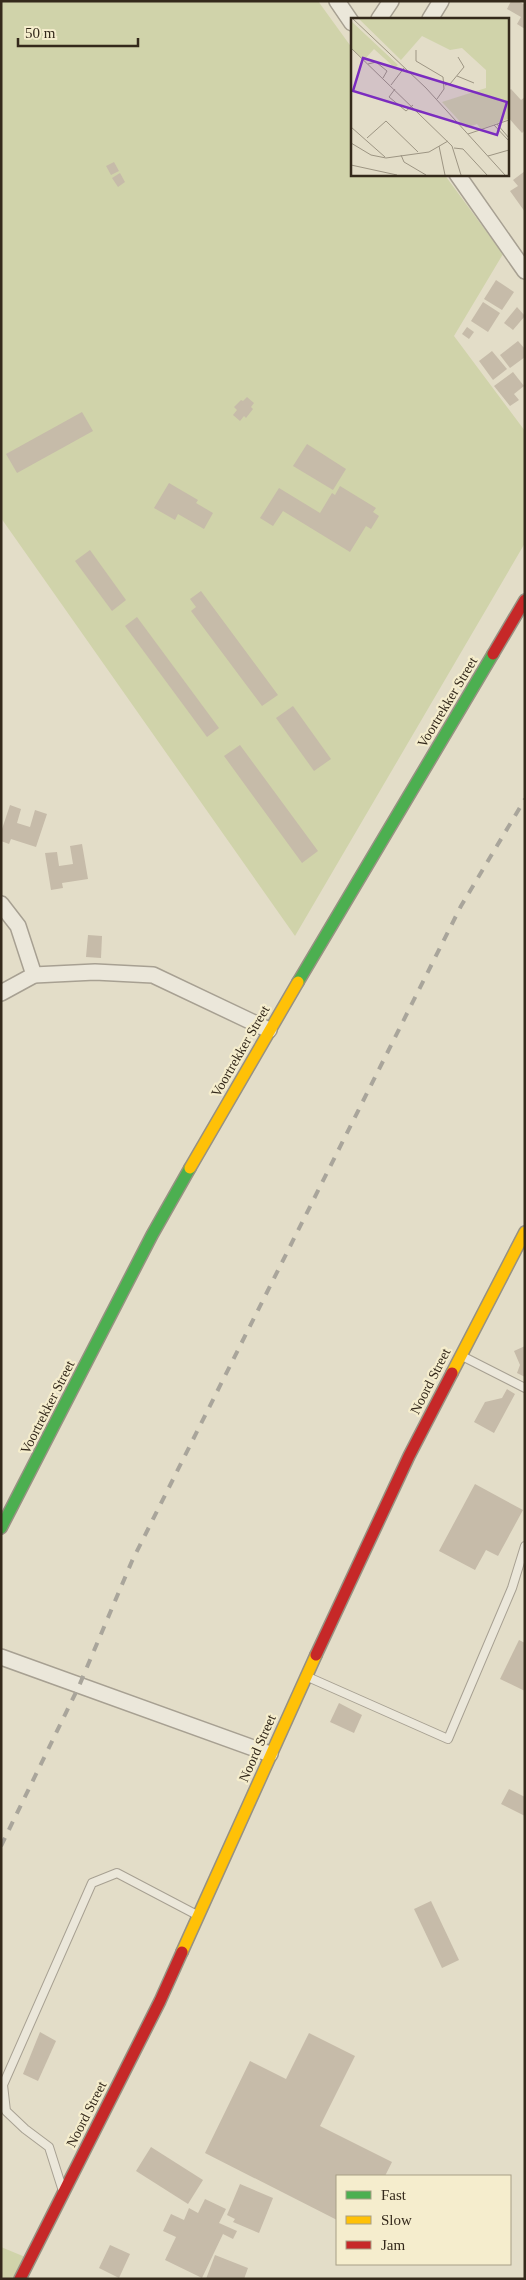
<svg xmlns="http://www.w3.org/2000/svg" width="526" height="2280" font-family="'Times New Roman',serif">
<rect width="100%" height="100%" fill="#e3ddc8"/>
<g fill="#d0d3aa">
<polygon points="1,1 318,1 352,48 352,174 444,174 503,254 454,336 525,431 525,543 295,936 1,518"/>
<polygon points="1,2247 30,2259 20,2279 1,2279"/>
</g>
<g fill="#c6bba9">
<polygon points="511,1 518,1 525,5 525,29 517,24 521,17 507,9"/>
<polygon points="511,89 521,100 525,97 525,130 522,133 507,116 507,92"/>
<polygon points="114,162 119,171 111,175 106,166"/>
<polygon points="525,171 525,212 510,191 518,186 513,180"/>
<polygon points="120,173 125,182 118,187 112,178"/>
<polygon points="496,280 514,292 502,310 484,299"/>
<polygon points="483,302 500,313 488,332 471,321"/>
<polygon points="517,307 525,316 513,330 504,323"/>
<polygon points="467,327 474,332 469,339 462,334"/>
<polygon points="518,341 525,349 525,357 510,368 500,355"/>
<polygon points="492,351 507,369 493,380 479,361"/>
<polygon points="513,372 524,386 514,394 519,400 510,406 494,386"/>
<polygon points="247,397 254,403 251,407 253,409 246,418 244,416 240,421 233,415 237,410 234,407 241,400 243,401"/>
<polygon points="82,412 93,431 17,473 6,454"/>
<polygon points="307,444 346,469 333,490 293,466"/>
<polygon points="169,483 198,500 196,503 213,513 204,529 178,514 175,520 154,508"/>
<polygon points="340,486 376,508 373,512 379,516 371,529 366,526 350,552 283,511 273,526 260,518 279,488 320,513 332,493 335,495"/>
<polygon points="90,550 126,600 112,611 75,561"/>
<polygon points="201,591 278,695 262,706 191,611 196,607 190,599"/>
<polygon points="137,617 219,728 207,737 125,626"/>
<polygon points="293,706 331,759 314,771 276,718"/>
<polygon points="240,745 318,851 302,863 224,756"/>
<polygon points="10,805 21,809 17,823 30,827 35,810 47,814 36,847 11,839 9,844 1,841 1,832"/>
<polygon points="82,844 88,879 62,883 63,888 51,890 45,853 57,852 59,866 73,864 70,846"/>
<polygon points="88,935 102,936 101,958 86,957"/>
<polygon points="525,1346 525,1377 517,1373 520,1365 514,1351"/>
<polygon points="507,1389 515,1394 494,1433 474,1422 485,1402 502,1398"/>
<polygon points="475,1484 523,1510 498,1556 486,1550 475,1570 439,1551"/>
<polygon points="519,1640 525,1643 525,1691 500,1679"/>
<polygon points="339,1703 362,1715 354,1733 330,1722"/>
<polygon points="509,1789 525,1797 525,1816 501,1804"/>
<polygon points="431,1901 459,1960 442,1968 414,1909"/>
<polygon points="40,2032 56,2041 38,2081 23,2074"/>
<polygon points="309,2033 355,2056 320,2126 392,2162 385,2176 337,2176 337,2220 205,2153 250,2061 286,2079"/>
<polygon points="151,2147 203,2180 188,2204 136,2171"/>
<polygon points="240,2184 273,2198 259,2233 233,2222 235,2219 227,2215"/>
<polygon points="205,2199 226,2209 219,2223 237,2231 233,2239 223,2234 202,2278 165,2260 176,2237 163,2231 171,2214 184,2220 189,2208 198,2213"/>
<polygon points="110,2245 130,2254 119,2278 99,2268"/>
<polygon points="215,2255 248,2268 244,2279 206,2279"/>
</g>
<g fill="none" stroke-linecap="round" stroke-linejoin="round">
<g stroke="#a7a092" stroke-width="10">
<g id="lane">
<polyline points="462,1356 525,1388"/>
<polyline points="308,1677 448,1739 512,1588 525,1546"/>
<polyline points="62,2188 49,2147 25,2129 6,2111 3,2085 92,1883 117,1873 197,1915"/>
</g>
</g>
<g stroke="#a7a092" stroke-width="18">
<g id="street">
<polyline points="337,1 352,23"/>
<polyline points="379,19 391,1"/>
<polyline points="430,19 441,1"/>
<polyline points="457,174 525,271"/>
<polyline points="1,904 18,926 34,975"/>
<polyline points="1,993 34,975 95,972 153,975 269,1030"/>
<polyline points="1,1657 270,1754"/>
</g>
</g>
<g stroke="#979182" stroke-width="14">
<g id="fast">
<polyline points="298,982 493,654"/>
<polyline points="1,1528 152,1235 190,1168"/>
</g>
</g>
<g stroke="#979182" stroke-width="14">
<g id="slow">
<polyline points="190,1168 298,982"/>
<polyline points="452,1373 525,1232"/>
<polyline points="182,1952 316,1655"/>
</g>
</g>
<g stroke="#979182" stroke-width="14">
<g id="jam">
<polyline points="493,654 525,600"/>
<polyline points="316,1655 409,1456 452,1373"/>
<polyline points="20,2279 160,2001 182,1952"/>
</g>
</g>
<use href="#lane" stroke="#ebe7da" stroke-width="8"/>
<use href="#street" stroke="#ebe7da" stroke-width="15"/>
<use href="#fast" stroke="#4caf50" stroke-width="11"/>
<use href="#slow" stroke="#ffc107" stroke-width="11"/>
<use href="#jam" stroke="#c62828" stroke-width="11"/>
<polyline stroke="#a9a59b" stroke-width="4" stroke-dasharray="9 9" stroke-linecap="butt" points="1,1846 79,1686 132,1561 461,906 525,799"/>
</g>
<g text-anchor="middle" stroke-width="4.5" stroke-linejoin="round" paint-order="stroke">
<g font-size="14" fill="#34291b" stroke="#f5edcd">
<text transform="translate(447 702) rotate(-59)" y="5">Voortrekker Street</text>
<text transform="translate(240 1051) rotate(-60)" y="5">Voortrekker Street</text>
<text transform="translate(430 1381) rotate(-63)" y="5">Noord Street</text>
<text transform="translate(47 1407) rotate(-63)" y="5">Voortrekker Street</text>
<text transform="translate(257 1748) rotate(-66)" y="5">Noord Street</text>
<text transform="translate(86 2114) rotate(-63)" y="5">Noord Street</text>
</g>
</g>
<g transform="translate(351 18)">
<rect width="158" height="158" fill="#e3ddc8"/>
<path d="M7 0H157V101L130 111 126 106 115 110 91 84 135 70V52L111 30 99 32 71 18 50 42ZM0 3 47 47 44 50 23 31 13 42 0 30Z" fill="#d0d3aa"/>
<path fill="none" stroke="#9d9583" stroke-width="1" d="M1 0 75 70 154 157M0 30 101 128 110 157M65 32V43L92 59 93 71 86 81M17 46 25 44 36 53 32 60M106 58 123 65M40 67 53 50M94 67 99 66 113 49 107 39M44 71 38 79 55 93 62 87M146 106 158 120M143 107 158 123M0 109 34 139M117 116 158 102M16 120 35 103 67 134M0 125 20 137 35 140 78 134 97 123M88 128 94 157M103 130 112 131 136 157M50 137 53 144 75 157M137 138 158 132M0 147 46 157"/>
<path fill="#7b2cbf" fill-opacity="0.15" stroke="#7b2cbf" stroke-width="2.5" d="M12 40 156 84 146 117 2 73Z"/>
<rect width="158" height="158" fill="none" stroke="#34291b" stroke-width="2.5"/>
</g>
<rect width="526" height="2280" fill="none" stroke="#34291b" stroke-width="5"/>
<rect x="336" y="2175" width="175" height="90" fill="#f5edcd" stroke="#a89f86"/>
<rect x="346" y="2191" width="25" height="8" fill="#4caf50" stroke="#a89f86"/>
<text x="381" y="2200" font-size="15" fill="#34291b">Fast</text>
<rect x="346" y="2216" width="25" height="8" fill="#ffc107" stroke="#a89f86"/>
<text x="381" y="2225" font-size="15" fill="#34291b">Slow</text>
<rect x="346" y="2241" width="25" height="8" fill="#c62828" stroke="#a89f86"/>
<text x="381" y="2250" font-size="15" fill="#34291b">Jam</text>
<path d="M18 38v8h120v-8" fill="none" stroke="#34291b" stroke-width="2.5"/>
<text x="25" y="38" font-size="15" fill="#34291b" stroke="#f5edcd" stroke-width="4" paint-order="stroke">50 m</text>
</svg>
